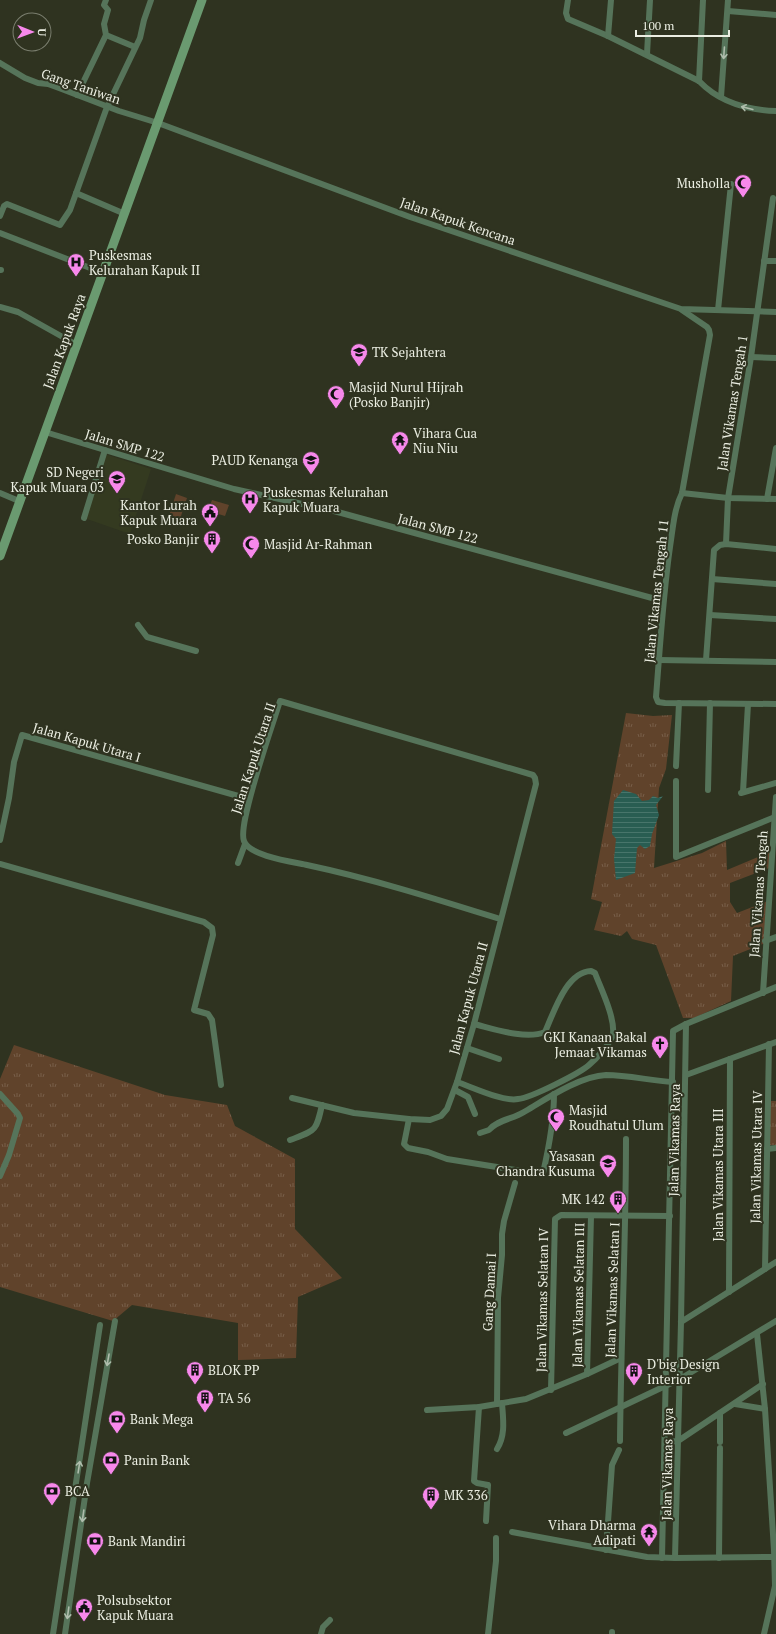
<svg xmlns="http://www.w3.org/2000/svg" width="776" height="1634" font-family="'PT Serif',serif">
<defs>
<pattern id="grass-tufts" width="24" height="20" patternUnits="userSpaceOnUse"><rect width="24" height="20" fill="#60432b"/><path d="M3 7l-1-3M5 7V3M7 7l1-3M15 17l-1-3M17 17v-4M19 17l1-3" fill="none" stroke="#775e49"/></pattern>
<pattern id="water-rules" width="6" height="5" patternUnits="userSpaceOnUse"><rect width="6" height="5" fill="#295d52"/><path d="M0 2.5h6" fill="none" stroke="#48756b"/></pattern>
</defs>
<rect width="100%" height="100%" fill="#2f3320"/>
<polygon fill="#343a20" points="105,454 151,469 130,534 84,518"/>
<g fill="url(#grass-tufts)">
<polygon points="626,713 653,716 672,715 666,769 659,788 654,868 702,853 726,841 727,870 770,852 769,868 730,883 730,902 737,913 768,901 765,943 733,956 731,1001 694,1018 683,1018 656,945 632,939 627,931 621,936 594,930 602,902 591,899"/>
<polygon points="14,1045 165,1095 227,1105 235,1126 295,1159 295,1229 342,1278 298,1297 296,1358 238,1360 238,1323 132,1305 113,1321 0,1287 0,1079"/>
<polygon points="769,1101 776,1101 776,1145 768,1145"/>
</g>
<g fill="#60432b">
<polygon points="176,494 187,498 178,525 167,522"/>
<polygon points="212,500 229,505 225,516 208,511"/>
</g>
<polygon fill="url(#water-rules)" points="623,790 636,794 642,801 649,800 653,796 658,798 663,796 656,805 659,815 652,834 650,846 645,849 640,845 637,848 635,873 616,880 614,859 616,839 612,834 614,801"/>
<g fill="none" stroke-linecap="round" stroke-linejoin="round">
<g stroke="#56745a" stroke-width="6">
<polyline points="106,0 104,5 108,10 104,24 106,35 135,47"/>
<path d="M568 0 566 13 568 19 608 36 699 81C720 103 747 110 776 111"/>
<polyline points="728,11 776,15"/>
<polyline points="608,36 611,0"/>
<polyline points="647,54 650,0"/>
<polyline points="0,63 25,78 38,83 48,84 59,88 119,111 158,123 410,217 681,309 776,312"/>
<polyline points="699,81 703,0"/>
<polyline points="77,95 106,35"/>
<polyline points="721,97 728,0"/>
<polyline points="76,193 125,214"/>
<polyline points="0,216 4,206 7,204 60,225 70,210 107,107 140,38 144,20 151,0"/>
<polyline points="0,233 103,273"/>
<polyline points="764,261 776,261"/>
<polyline points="0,270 1,270"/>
<polyline points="0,307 18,312 77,345"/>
<path d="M682 310 707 327 709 330 710 335 682 493C674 509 673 528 670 547 663 596 660 647 656 697L658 702 665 703 776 704"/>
<polyline points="718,310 731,184"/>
<polyline points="751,357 776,358"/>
<polyline points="45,432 234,489 334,511 663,601"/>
<polyline points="0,493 19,501"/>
<polyline points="682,493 728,498 776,499"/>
<polyline points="767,499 776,448"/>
<polyline points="84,518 105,450"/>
<polyline points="726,544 728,498 751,357 773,198"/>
<polyline points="712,579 776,584"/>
<polyline points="710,615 776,619"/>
<polyline points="138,625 147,637 196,651"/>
<polyline points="659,660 776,662"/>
<polyline points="706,660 714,550 720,545 726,544 776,549"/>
<polyline points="676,766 679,703"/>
<polyline points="676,781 676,857 775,817"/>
<polyline points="708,790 710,703"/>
<polyline points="743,792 748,704"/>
<polyline points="741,793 776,783"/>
<polyline points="0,840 9,798 14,762 22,735 249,799"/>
<polyline points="238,863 245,844"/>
<polyline points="0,864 204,922 212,928 213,935 194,1010 208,1014 212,1020 221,1085"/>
<polyline points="765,941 776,937"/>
<polyline points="763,993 776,797"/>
<polyline points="467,1048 499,1059"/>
<polyline points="686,1075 776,1042"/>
<path d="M457 1082C472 1087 503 1102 518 1099 531 1098 580 1073 589 1065 596 1059 612 1042 613 1034 615 1017 601 989 595 973L591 971C566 972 554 1012 545 1032 526 1040 494 1029 474 1024"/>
<polyline points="455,1090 468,1097 475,1114"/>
<polyline points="0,1094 18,1114 20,1118 9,1155 0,1176"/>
<path d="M292 1098 354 1113 409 1119 430 1120 441 1116 447 1109 457 1082 474 1024 536 784 535 778 533 775 280 701C273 724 237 824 244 841 249 856 293 862 307 865 373 879 436 899 500 919"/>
<path d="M409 1119 404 1144 408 1148 428 1152 447 1159 540 1174 543 1173C549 1147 554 1121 554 1094"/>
<path d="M480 1133 489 1130C497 1120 513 1119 524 1112 546 1099 580 1076 606 1075 629 1075 651 1081 673 1082"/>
<path d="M290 1140C316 1130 316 1132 322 1105"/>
<polyline points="767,1149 776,1148"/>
<polyline points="765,1269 769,1044"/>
<polyline points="729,1292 730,1059"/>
<polyline points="681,1322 776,1262"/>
<polyline points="757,1334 765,1409 774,1550 775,1586 764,1634"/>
<polyline points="587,1374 591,1216"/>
<polyline points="551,1390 555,1219 561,1215 670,1216"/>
<polyline points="497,1404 498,1298 502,1255 502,1234 504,1221 515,1183"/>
<polyline points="735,1404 765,1409"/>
<polyline points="479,1407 474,1481 477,1483 488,1485 486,1521"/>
<polyline points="427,1410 479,1407 526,1399 587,1374 621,1358"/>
<polyline points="720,1413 720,1442"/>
<polyline points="566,1433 680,1379 776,1321"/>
<path d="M620 1441C621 1340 626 1240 626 1139"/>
<polyline points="666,1442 678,1441 763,1384"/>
<path d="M497 1449C506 1435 503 1418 502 1403"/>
<polyline points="512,1532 647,1557 675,1558 774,1557"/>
<polyline points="606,1550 612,1465 619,1450"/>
<polyline points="662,1558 673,1031 686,1024 776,987"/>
<polyline points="675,1558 681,1322 686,1024"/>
<polyline points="719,1558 720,1448"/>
<polyline points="53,1634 100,1325"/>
<polyline points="65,1634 87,1483 115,1321"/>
<polyline points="321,1634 323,1627 330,1620"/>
<polyline points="488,1634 496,1561 496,1538"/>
<polyline points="612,1634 612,1632"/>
</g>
<polyline stroke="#6a9a70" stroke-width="9" points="0,556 202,0"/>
</g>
<defs><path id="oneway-shaft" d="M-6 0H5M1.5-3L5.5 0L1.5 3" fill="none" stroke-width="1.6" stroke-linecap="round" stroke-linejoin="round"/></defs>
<g stroke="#afbdac">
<use href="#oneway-shaft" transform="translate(724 53) rotate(94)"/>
<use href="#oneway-shaft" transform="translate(747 108) rotate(-166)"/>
<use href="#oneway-shaft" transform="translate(108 1360) rotate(100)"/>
<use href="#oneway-shaft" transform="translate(79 1467) rotate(-81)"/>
<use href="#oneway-shaft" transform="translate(83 1516) rotate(98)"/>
<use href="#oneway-shaft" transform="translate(68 1613) rotate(98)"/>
</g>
<defs>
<g id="mosque-pin" transform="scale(0.9)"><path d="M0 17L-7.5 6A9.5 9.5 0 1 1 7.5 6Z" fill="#f788eb" stroke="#2f3320"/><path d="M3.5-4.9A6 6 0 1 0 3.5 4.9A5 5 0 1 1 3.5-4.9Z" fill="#111"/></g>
<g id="hospital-pin" transform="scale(0.9)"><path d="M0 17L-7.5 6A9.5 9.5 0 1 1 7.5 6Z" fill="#f788eb" stroke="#2f3320"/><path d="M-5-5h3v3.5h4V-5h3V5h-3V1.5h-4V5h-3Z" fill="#111"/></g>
<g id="school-pin" transform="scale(0.9)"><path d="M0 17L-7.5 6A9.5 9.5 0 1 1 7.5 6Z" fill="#f788eb" stroke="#2f3320"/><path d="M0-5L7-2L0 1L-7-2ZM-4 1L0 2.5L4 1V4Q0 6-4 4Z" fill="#111"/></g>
<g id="temple-pin" transform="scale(0.9)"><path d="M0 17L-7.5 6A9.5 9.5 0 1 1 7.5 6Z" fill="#f788eb" stroke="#2f3320"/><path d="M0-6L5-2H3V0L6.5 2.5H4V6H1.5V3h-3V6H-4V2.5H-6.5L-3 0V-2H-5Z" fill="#111"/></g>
<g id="civic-pin" transform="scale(0.9)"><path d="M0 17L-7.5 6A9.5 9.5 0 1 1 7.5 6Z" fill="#f788eb" stroke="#2f3320"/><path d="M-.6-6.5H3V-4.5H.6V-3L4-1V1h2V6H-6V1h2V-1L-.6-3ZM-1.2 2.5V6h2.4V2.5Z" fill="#111"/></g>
<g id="building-pin" transform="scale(0.9)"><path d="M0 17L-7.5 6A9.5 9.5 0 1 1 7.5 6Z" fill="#f788eb" stroke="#2f3320"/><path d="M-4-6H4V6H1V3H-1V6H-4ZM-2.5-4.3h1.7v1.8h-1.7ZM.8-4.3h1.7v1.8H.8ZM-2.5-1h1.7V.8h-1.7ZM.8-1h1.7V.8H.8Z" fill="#111"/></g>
<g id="church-pin" transform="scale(0.9)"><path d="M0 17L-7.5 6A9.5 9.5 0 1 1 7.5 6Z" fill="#f788eb" stroke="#2f3320"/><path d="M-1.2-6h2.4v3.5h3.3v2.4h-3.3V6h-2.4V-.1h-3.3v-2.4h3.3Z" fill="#111"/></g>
<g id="bank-pin" transform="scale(0.9)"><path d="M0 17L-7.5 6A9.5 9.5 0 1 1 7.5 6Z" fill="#f788eb" stroke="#2f3320"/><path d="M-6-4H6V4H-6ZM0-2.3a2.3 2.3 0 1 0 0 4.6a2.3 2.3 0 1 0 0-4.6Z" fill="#111"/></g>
</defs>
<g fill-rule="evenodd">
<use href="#mosque-pin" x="743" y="183"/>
<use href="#hospital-pin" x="76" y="262"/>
<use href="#school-pin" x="359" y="352"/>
<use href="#mosque-pin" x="336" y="394"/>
<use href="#temple-pin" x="400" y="440"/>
<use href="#school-pin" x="311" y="460"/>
<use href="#school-pin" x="117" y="479"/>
<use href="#hospital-pin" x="250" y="499"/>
<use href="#civic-pin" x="210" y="512"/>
<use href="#building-pin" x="212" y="539"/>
<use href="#mosque-pin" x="251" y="544"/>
<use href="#church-pin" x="660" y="1044"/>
<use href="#mosque-pin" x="556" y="1117"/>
<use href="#school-pin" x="608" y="1163"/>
<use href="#building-pin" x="618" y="1199"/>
<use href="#building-pin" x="195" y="1370"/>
<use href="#building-pin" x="634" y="1371"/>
<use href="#building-pin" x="205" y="1398"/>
<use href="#bank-pin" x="117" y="1419"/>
<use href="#bank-pin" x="111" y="1460"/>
<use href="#bank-pin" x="52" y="1491"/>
<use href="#building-pin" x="431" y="1495"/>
<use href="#temple-pin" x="649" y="1532"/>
<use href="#bank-pin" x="95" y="1541"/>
<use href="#civic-pin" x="84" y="1607"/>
</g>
<g text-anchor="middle" stroke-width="4" stroke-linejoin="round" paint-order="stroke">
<g font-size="13" fill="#ebeee2" stroke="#2f3320">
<text transform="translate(81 86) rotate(19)" y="5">Gang Taniwan</text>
<text transform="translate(458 221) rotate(19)" y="5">Jalan Kapuk Kencana</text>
<text transform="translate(64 341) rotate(-70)" y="5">Jalan Kapuk Raya</text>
<text transform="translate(732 403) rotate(-81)" y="5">Jalan Vikamas Tengah 1</text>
<text transform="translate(125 445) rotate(17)" y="5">Jalan SMP 122</text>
<text transform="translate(438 528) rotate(15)" y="5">Jalan SMP 122</text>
<text transform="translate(656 591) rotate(-84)" y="5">Jalan Vikamas Tengah 11</text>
<text transform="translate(87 742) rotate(16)" y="5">Jalan Kapuk Utara I</text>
<text transform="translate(253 758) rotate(-72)" y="5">Jalan Kapuk Utara II</text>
<text transform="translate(758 894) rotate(-86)" y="5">Jalan Vikamas Tengah</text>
<text transform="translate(468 998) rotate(-75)" y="5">Jalan Kapuk Utara II</text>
<text transform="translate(674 1140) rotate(-89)" y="5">Jalan Vikamas Raya</text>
<text transform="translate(756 1157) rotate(-89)" y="5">Jalan Vikamas Utara IV</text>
<text transform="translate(718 1175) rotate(-90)" y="5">Jalan Vikamas Utara III</text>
<text transform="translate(612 1290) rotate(-88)" y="5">Jalan Vikamas Selatan I</text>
<text transform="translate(489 1292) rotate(-87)" y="5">Gang Damai I</text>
<text transform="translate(578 1295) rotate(-89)" y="5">Jalan Vikamas Selatan III</text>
<text transform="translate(542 1300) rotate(-89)" y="5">Jalan Vikamas Selatan IV</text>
<text transform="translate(667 1464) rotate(-89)" y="5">Jalan Vikamas Raya</text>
</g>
<g font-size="13" fill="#ebeee2" stroke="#2f3320" text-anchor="start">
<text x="730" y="188" text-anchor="end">Musholla</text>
<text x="89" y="260">Puskesmas<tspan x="89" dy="15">Kelurahan Kapuk II</tspan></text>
<text x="372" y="357">TK Sejahtera</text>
<text x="349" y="392">Masjid Nurul Hijrah<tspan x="349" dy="15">(Posko Banjir)</tspan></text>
<text x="413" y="438">Vihara Cua<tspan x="413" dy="15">Niu Niu</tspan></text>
<text x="298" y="465" text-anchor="end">PAUD Kenanga</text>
<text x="104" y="477" text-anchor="end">SD Negeri<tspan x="104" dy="15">Kapuk Muara 03</tspan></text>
<text x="263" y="497">Puskesmas Kelurahan<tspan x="263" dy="15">Kapuk Muara</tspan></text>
<text x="197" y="510" text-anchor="end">Kantor Lurah<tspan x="197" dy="15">Kapuk Muara</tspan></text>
<text x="199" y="544" text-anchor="end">Posko Banjir</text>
<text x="264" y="549">Masjid Ar-Rahman</text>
<text x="647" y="1042" text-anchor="end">GKI Kanaan Bakal<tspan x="647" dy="15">Jemaat Vikamas</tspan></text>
<text x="569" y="1115">Masjid<tspan x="569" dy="15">Roudhatul Ulum</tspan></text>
<text x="595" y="1161" text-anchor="end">Yasasan<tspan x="595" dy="15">Chandra Kusuma</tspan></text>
<text x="605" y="1204" text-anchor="end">MK 142</text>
<text x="647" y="1369">D'big Design<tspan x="647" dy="15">Interior</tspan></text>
<text x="208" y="1375">BLOK PP</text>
<text x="218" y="1403">TA 56</text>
<text x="130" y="1424">Bank Mega</text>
<text x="124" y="1465">Panin Bank</text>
<text x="65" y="1496">BCA</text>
<text x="444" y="1500">MK 336</text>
<text x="636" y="1530" text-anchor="end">Vihara Dharma<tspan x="636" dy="15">Adipati</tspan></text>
<text x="108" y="1546">Bank Mandiri</text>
<text x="97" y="1605">Polsubsektor<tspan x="97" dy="15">Kapuk Muara</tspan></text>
</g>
</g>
<g transform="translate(32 32) rotate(91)"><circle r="19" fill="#2f3320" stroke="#7a7e6e"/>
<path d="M0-3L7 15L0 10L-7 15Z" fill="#f788eb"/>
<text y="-6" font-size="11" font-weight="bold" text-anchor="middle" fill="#ebeee2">U</text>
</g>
<path d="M636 30v6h93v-6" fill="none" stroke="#ebeee2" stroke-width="2"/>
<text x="642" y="30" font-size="12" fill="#ebeee2" stroke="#2f3320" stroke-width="3" paint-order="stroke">100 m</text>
</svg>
